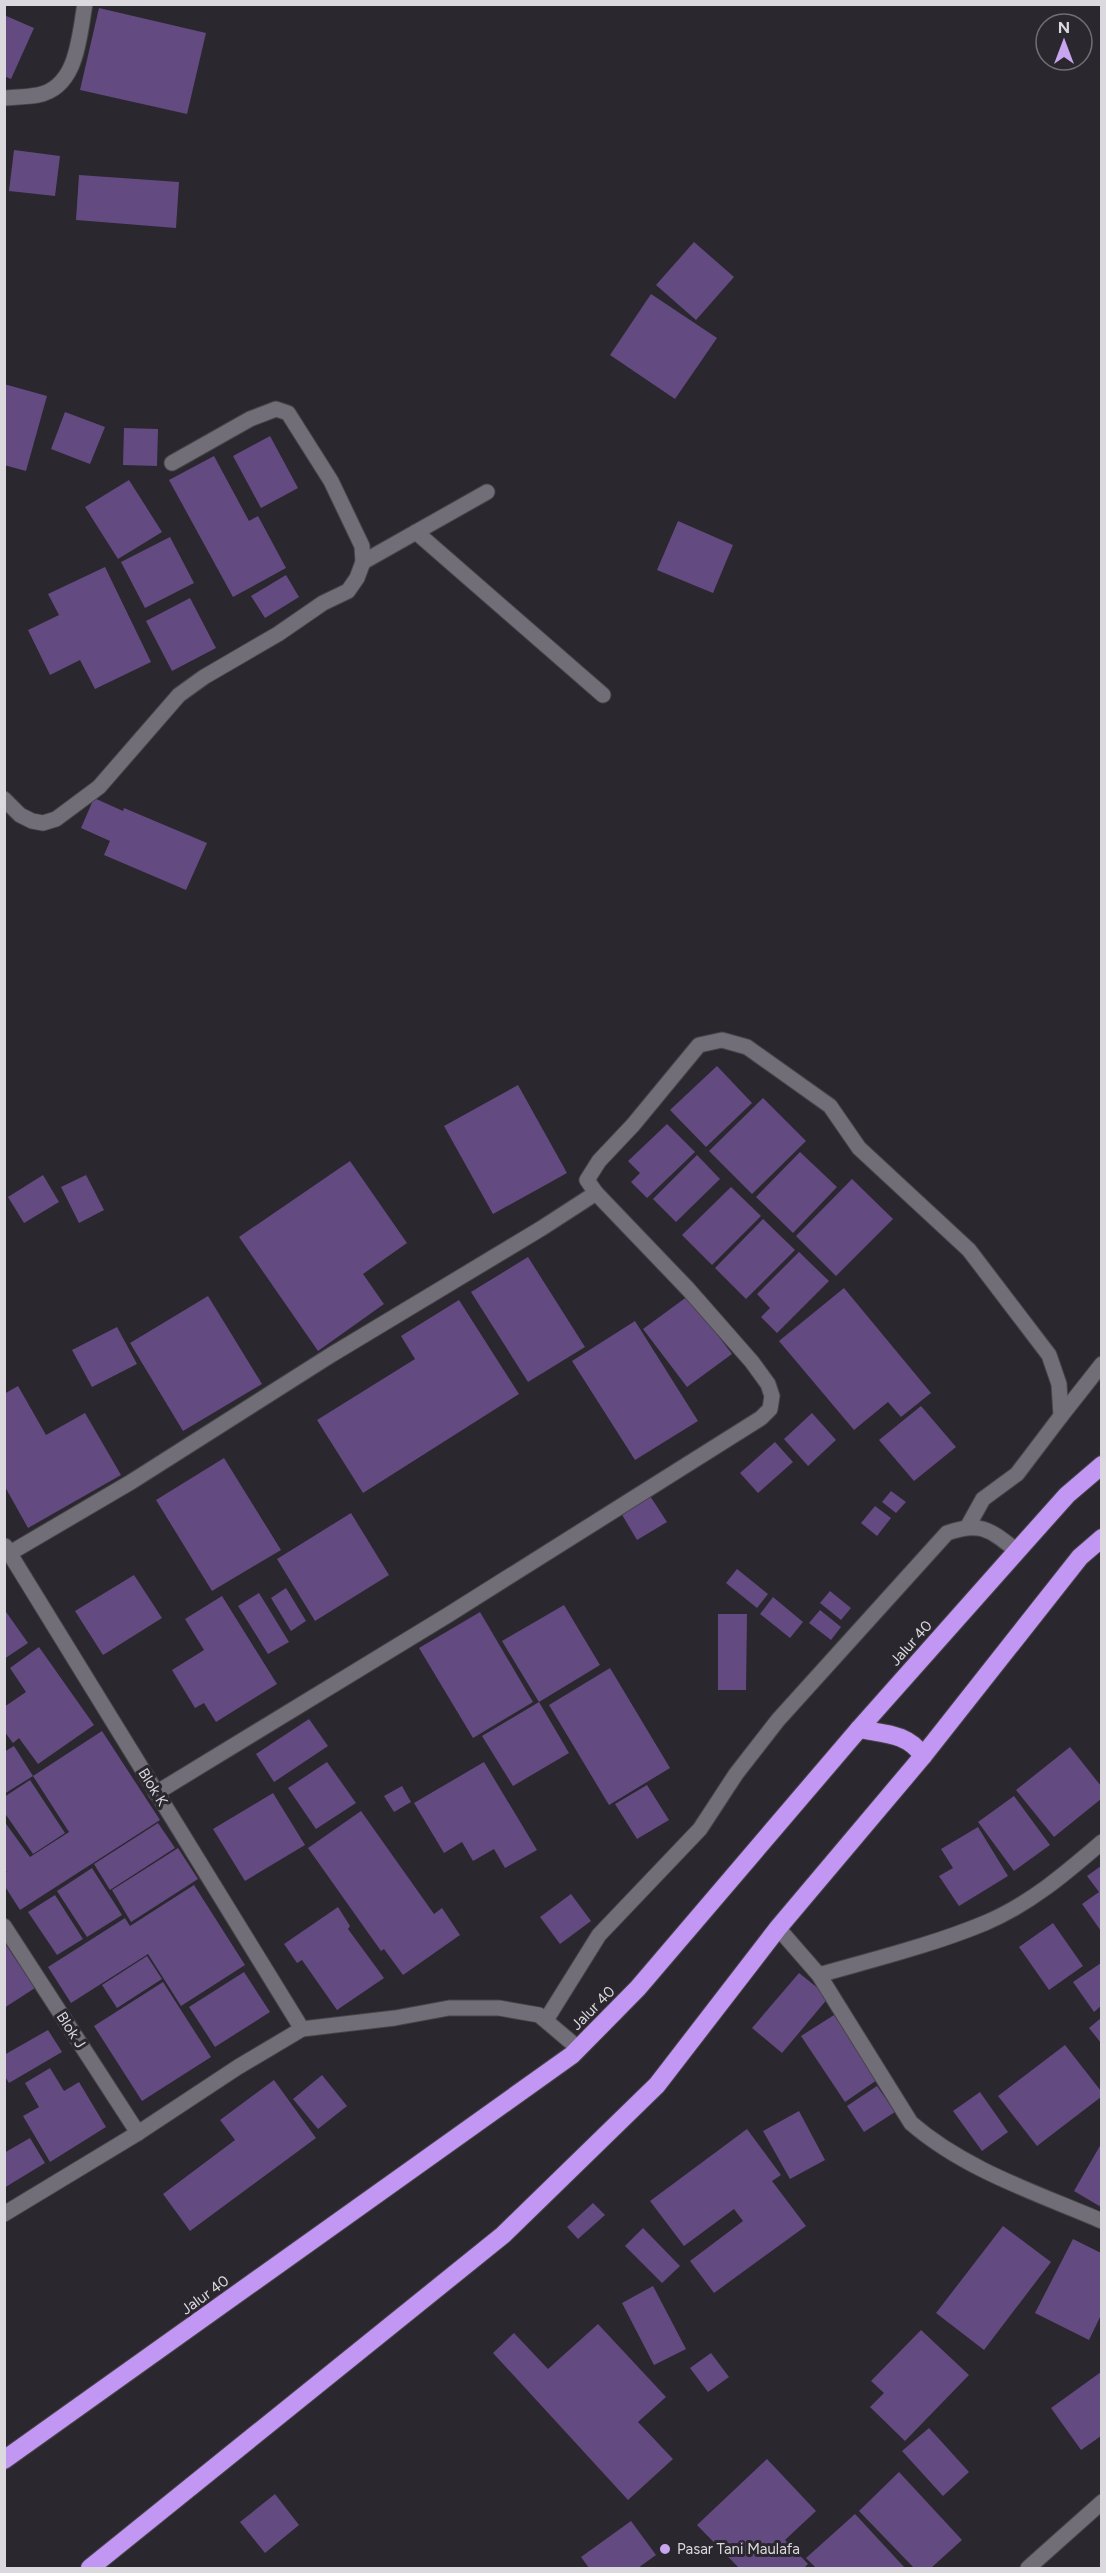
<svg xmlns="http://www.w3.org/2000/svg" width="1106" height="2573" font-family="Figtree,sans-serif">
<rect width="100%" height="100%" fill="#2a272e"/>
<g fill="#634a81">
<polygon points="99,8 206,33 187,114 80,90"/>
<polygon points="4,15 34,28 11,79 4,76"/>
<polygon points="14,150 60,156 55,196 9,191"/>
<polygon points="79,175 179,182 176,228 76,220"/>
<polygon points="694,242 734,277 696,320 656,285"/>
<polygon points="651,294 717,338 675,399 610,355"/>
<polygon points="4,384 47,396 26,471 4,465"/>
<polygon points="65,412 105,427 90,464 51,449"/>
<polygon points="124,428 158,429 157,466 123,465"/>
<polygon points="270,436 298,488 261,508 233,456"/>
<polygon points="214,456 249,521 258,516 286,568 233,597 169,480"/>
<polygon points="129,480 162,532 118,559 85,507"/>
<polygon points="678,521 733,545 713,593 657,570"/>
<polygon points="170,537 194,583 145,608 121,562"/>
<polygon points="105,567 151,662 95,689 80,660 50,675 28,630 59,615 48,594"/>
<polygon points="286,575 299,597 265,618 251,596"/>
<polygon points="190,598 216,648 172,671 146,621"/>
<polygon points="94,798 123,811 124,808 207,843 186,890 104,855 110,841 81,828"/>
<polygon points="717,1066 752,1103 706,1147 670,1110"/>
<polygon points="518,1085 567,1173 493,1214 444,1126"/>
<polygon points="763,1098 806,1141 752,1194 709,1151"/>
<polygon points="667,1124 695,1152 647,1198 631,1182 640,1173 628,1161"/>
<polygon points="800,1152 837,1187 793,1233 756,1197"/>
<polygon points="697,1155 720,1179 676,1222 653,1199"/>
<polygon points="350,1161 407,1243 363,1274 384,1304 318,1351 239,1237"/>
<polygon points="43,1175 59,1202 24,1223 8,1197"/>
<polygon points="86,1175 104,1210 79,1223 61,1187"/>
<polygon points="852,1179 893,1219 836,1276 796,1236"/>
<polygon points="731,1187 761,1216 712,1265 682,1235"/>
<polygon points="763,1219 795,1250 746,1299 715,1268"/>
<polygon points="799,1252 829,1281 777,1333 761,1317 770,1308 757,1294"/>
<polygon points="528,1257 585,1347 528,1382 471,1292"/>
<polygon points="844,1288 931,1393 901,1417 888,1402 854,1430 779,1341"/>
<polygon points="208,1296 262,1384 183,1431 130,1343"/>
<polygon points="688,1296 732,1354 687,1387 643,1329"/>
<polygon points="459,1300 519,1394 363,1493 317,1420 415,1359 401,1336"/>
<polygon points="635,1321 698,1421 635,1460 572,1361"/>
<polygon points="117,1327 137,1364 92,1387 72,1350"/>
<polygon points="18,1386 46,1435 85,1413 121,1475 28,1528 4,1485 4,1394"/>
<polygon points="921,1406 956,1447 914,1481 879,1440"/>
<polygon points="812,1413 836,1440 808,1466 784,1439"/>
<polygon points="775,1442 793,1462 758,1493 740,1473"/>
<polygon points="224,1458 281,1550 212,1591 156,1500"/>
<polygon points="891,1491 906,1502 896,1513 882,1502"/>
<polygon points="650,1496 667,1522 637,1540 621,1513"/>
<polygon points="875,1506 891,1518 877,1536 861,1523"/>
<polygon points="351,1513 389,1575 315,1621 277,1559"/>
<polygon points="737,1569 768,1594 757,1608 726,1583"/>
<polygon points="134,1575 162,1618 103,1655 75,1611"/>
<polygon points="286,1588 306,1621 291,1631 271,1598"/>
<polygon points="830,1591 851,1608 841,1620 820,1603"/>
<polygon points="259,1593 289,1642 268,1654 238,1606"/>
<polygon points="222,1596 277,1684 216,1722 204,1703 195,1708 172,1670 204,1650 185,1619"/>
<polygon points="773,1597 803,1622 790,1638 760,1614"/>
<polygon points="564,1605 600,1665 539,1702 502,1641"/>
<polygon points="4,1609 28,1643 4,1659"/>
<polygon points="820,1610 841,1627 831,1640 809,1623"/>
<polygon points="480,1612 533,1702 473,1738 419,1648"/>
<polygon points="718,1614 747,1614 746,1690 718,1690"/>
<polygon points="39,1647 94,1725 38,1764 19,1738 13,1743 4,1731 4,1707 26,1692 10,1668"/>
<polygon points="610,1668 670,1768 609,1805 549,1705"/>
<polygon points="539,1702 569,1753 513,1786 482,1736"/>
<polygon points="309,1719 328,1746 274,1782 256,1754"/>
<polygon points="102,1731 160,1820 20,1910 4,1885 4,1873 7,1872 4,1869 4,1821 30,1857 69,1832 33,1776"/>
<polygon points="14,1746 33,1776 4,1794 4,1752"/>
<polygon points="1070,1747 1101,1786 1101,1799 1054,1837 1016,1790"/>
<polygon points="327,1762 356,1803 316,1829 288,1788"/>
<polygon points="484,1762 537,1850 505,1868 494,1849 473,1861 462,1842 444,1853 414,1803"/>
<polygon points="30,1780 65,1833 33,1854 4,1812 4,1797"/>
<polygon points="647,1785 669,1820 637,1839 615,1804"/>
<polygon points="402,1786 411,1802 394,1812 384,1796"/>
<polygon points="273,1793 305,1845 245,1881 213,1829"/>
<polygon points="1014,1796 1050,1845 1014,1871 978,1822"/>
<polygon points="361,1811 434,1914 442,1908 460,1935 403,1975 384,1949 381,1951 308,1848"/>
<polygon points="158,1823 175,1848 110,1890 94,1864"/>
<polygon points="978,1827 1008,1876 959,1906 939,1876 953,1868 941,1849"/>
<polygon points="178,1848 198,1879 131,1922 112,1890"/>
<polygon points="1101,1866 1101,1931 1082,1904 1099,1892 1087,1876"/>
<polygon points="92,1868 122,1915 87,1937 57,1891"/>
<polygon points="194,1885 245,1965 181,2006 148,1954 71,2003 48,1967 125,1918 130,1926"/>
<polygon points="571,1894 591,1921 560,1944 540,1917"/>
<polygon points="55,1895 83,1939 57,1955 28,1912"/>
<polygon points="338,1907 350,1926 348,1929 384,1978 337,2010 302,1960 297,1963 284,1944"/>
<polygon points="1053,1923 1083,1966 1049,1990 1019,1947"/>
<polygon points="4,1942 35,1988 4,2008"/>
<polygon points="147,1956 162,1979 117,2008 102,1985"/>
<polygon points="1101,1963 1101,2006 1094,2012 1073,1982"/>
<polygon points="244,1972 270,2012 215,2047 189,2007"/>
<polygon points="799,1973 829,1997 782,2053 752,2028"/>
<polygon points="163,1982 211,2057 142,2101 94,2026"/>
<polygon points="834,2015 877,2080 845,2102 801,2036"/>
<polygon points="1101,2018 1101,2043 1089,2028"/>
<polygon points="48,2030 62,2052 9,2083 4,2075 4,2055"/>
<polygon points="1065,2045 1101,2091 1101,2097 1037,2146 998,2096"/>
<polygon points="50,2068 64,2091 79,2082 106,2127 50,2162 23,2116 39,2107 25,2083"/>
<polygon points="322,2075 347,2106 318,2129 293,2099"/>
<polygon points="274,2080 316,2138 190,2231 163,2194 235,2140 220,2120"/>
<polygon points="877,2086 895,2112 864,2132 847,2106"/>
<polygon points="980,2092 1008,2132 982,2151 953,2111"/>
<polygon points="799,2111 825,2160 790,2179 763,2131"/>
<polygon points="747,2129 781,2175 772,2181 806,2226 714,2293 690,2261 743,2221 734,2209 684,2246 650,2201"/>
<polygon points="30,2138 45,2163 4,2188 4,2153"/>
<polygon points="1101,2144 1101,2207 1074,2191"/>
<polygon points="593,2203 605,2215 578,2239 567,2227"/>
<polygon points="1003,2226 1051,2262 984,2350 936,2313"/>
<polygon points="643,2228 680,2266 662,2283 625,2246"/>
<polygon points="1073,2239 1101,2253 1101,2315 1089,2340 1035,2313"/>
<polygon points="653,2286 686,2349 654,2365 622,2303"/>
<polygon points="598,2324 666,2397 638,2422 673,2459 628,2500 493,2353 514,2333 548,2369"/>
<polygon points="921,2330 969,2375 905,2441 870,2407 884,2393 871,2381"/>
<polygon points="711,2353 729,2377 708,2392 690,2368"/>
<polygon points="1101,2372 1101,2436 1081,2450 1051,2408"/>
<polygon points="929,2428 969,2472 943,2496 902,2451"/>
<polygon points="767,2459 816,2511 785,2540 808,2564 804,2568 739,2568 697,2525"/>
<polygon points="899,2472 962,2540 931,2568 914,2568 859,2511"/>
<polygon points="275,2494 299,2525 265,2553 240,2522"/>
<polygon points="855,2514 905,2568 816,2568 806,2558"/>
<polygon points="631,2521 656,2555 638,2568 589,2568 581,2557"/>
</g>
<g fill="none" stroke-linecap="round" stroke-linejoin="round">
<g stroke="#47444a" stroke-width="17">
<g id="minor">
<path d="M4 98C15 97 27 97 38 95 78 87 79 36 85 4"/>
<polyline points="416,532 603,695"/>
<polyline points="363,562 487,492"/>
<polyline points="4,799 20,815 32,821 43,823 56,819 99,787 179,695 204,677 278,634 323,603 348,591 357,578 363,562 362,546 331,481 288,413 276,409 250,419 172,463"/>
<polyline points="1061,1416 1102,1364"/>
<polyline points="5,1546 302,2029"/>
<polyline points="10,1553 131,1482 331,1355 542,1228 596,1193 587,1180 599,1161 633,1125 699,1045 722,1040 747,1047 830,1106 859,1148 969,1250 1049,1355 1059,1384 1061,1416 1017,1474 983,1499 968,1526"/>
<polyline points="156,1793 448,1615 761,1418 770,1409 772,1396 768,1384 752,1362 688,1289 596,1193"/>
<polyline points="4,1926 138,2133"/>
<path d="M778 1928 819 1975 911 2123C965 2170 1037 2193 1102 2221"/>
<path d="M819 1975C875 1959 932 1945 985 1923 1030 1904 1066 1873 1102 1842"/>
<path d="M546 2020 599 1935 700 1829 736 1774 778 1720 947 1533C981 1521 990 1530 1017 1551"/>
<polyline points="4,2214 138,2133 238,2067 302,2029 395,2018 449,2008 499,2008 539,2015 578,2048"/>
<polyline points="1028,2568 1102,2502"/>
</g>
</g>
<g stroke="#47444a" stroke-width="20">
<g id="highway">
<path d="M859 1729C884 1734 908 1733 923 1756"/>
<polyline points="4,2460 572,2055 638,1988 859,1729 1017,1551 1067,1495 1102,1465"/>
<polyline points="90,2568 503,2235 657,2085 778,1928 923,1756 1080,1557 1102,1538"/>
</g>
</g>
<use href="#minor" stroke="#726e77" stroke-width="15"/>
<use href="#highway" stroke="#c197f3" stroke-width="18"/>
</g>
<circle fill="#c7a6ef" stroke="#2a272e" stroke-width="2" cx="665" cy="2549" r="6"/>
<g text-anchor="middle" stroke-width="6" stroke-linejoin="round" paint-order="stroke">
<g font-size="15" fill="#dbd9dd" stroke="#2a272e">
<text transform="translate(911 1643) rotate(-48)" y="5">Jalur 40</text>
<text transform="translate(153 1787) rotate(58)" y="5">Blok K</text>
<text transform="translate(593 2008) rotate(-45)" y="5">Jalur 40</text>
<text transform="translate(71 2030) rotate(57)" y="5">Blok J</text>
<text transform="translate(205 2295) rotate(-36)" y="5">Jalur 40</text>
</g>
<g font-size="15" fill="#dbd9dd" stroke="#2a272e" text-anchor="start">
<text x="677" y="2554">Pasar Tani Maulafa</text>
</g>
</g>
<rect width="1106" height="2573" fill="none" stroke="#dbd9dd" stroke-width="12"/>
<g transform="translate(1064 42)"><circle r="28" fill="#2a272e" stroke="#716e74" stroke-width="1.5"/>
<path d="M0-4.5L10 22L0 15L-10 22Z" fill="#c7a6ef"/>
<text y="-9" font-size="16" font-weight="bold" text-anchor="middle" fill="#dbd9dd">N</text>
</g>
</svg>
